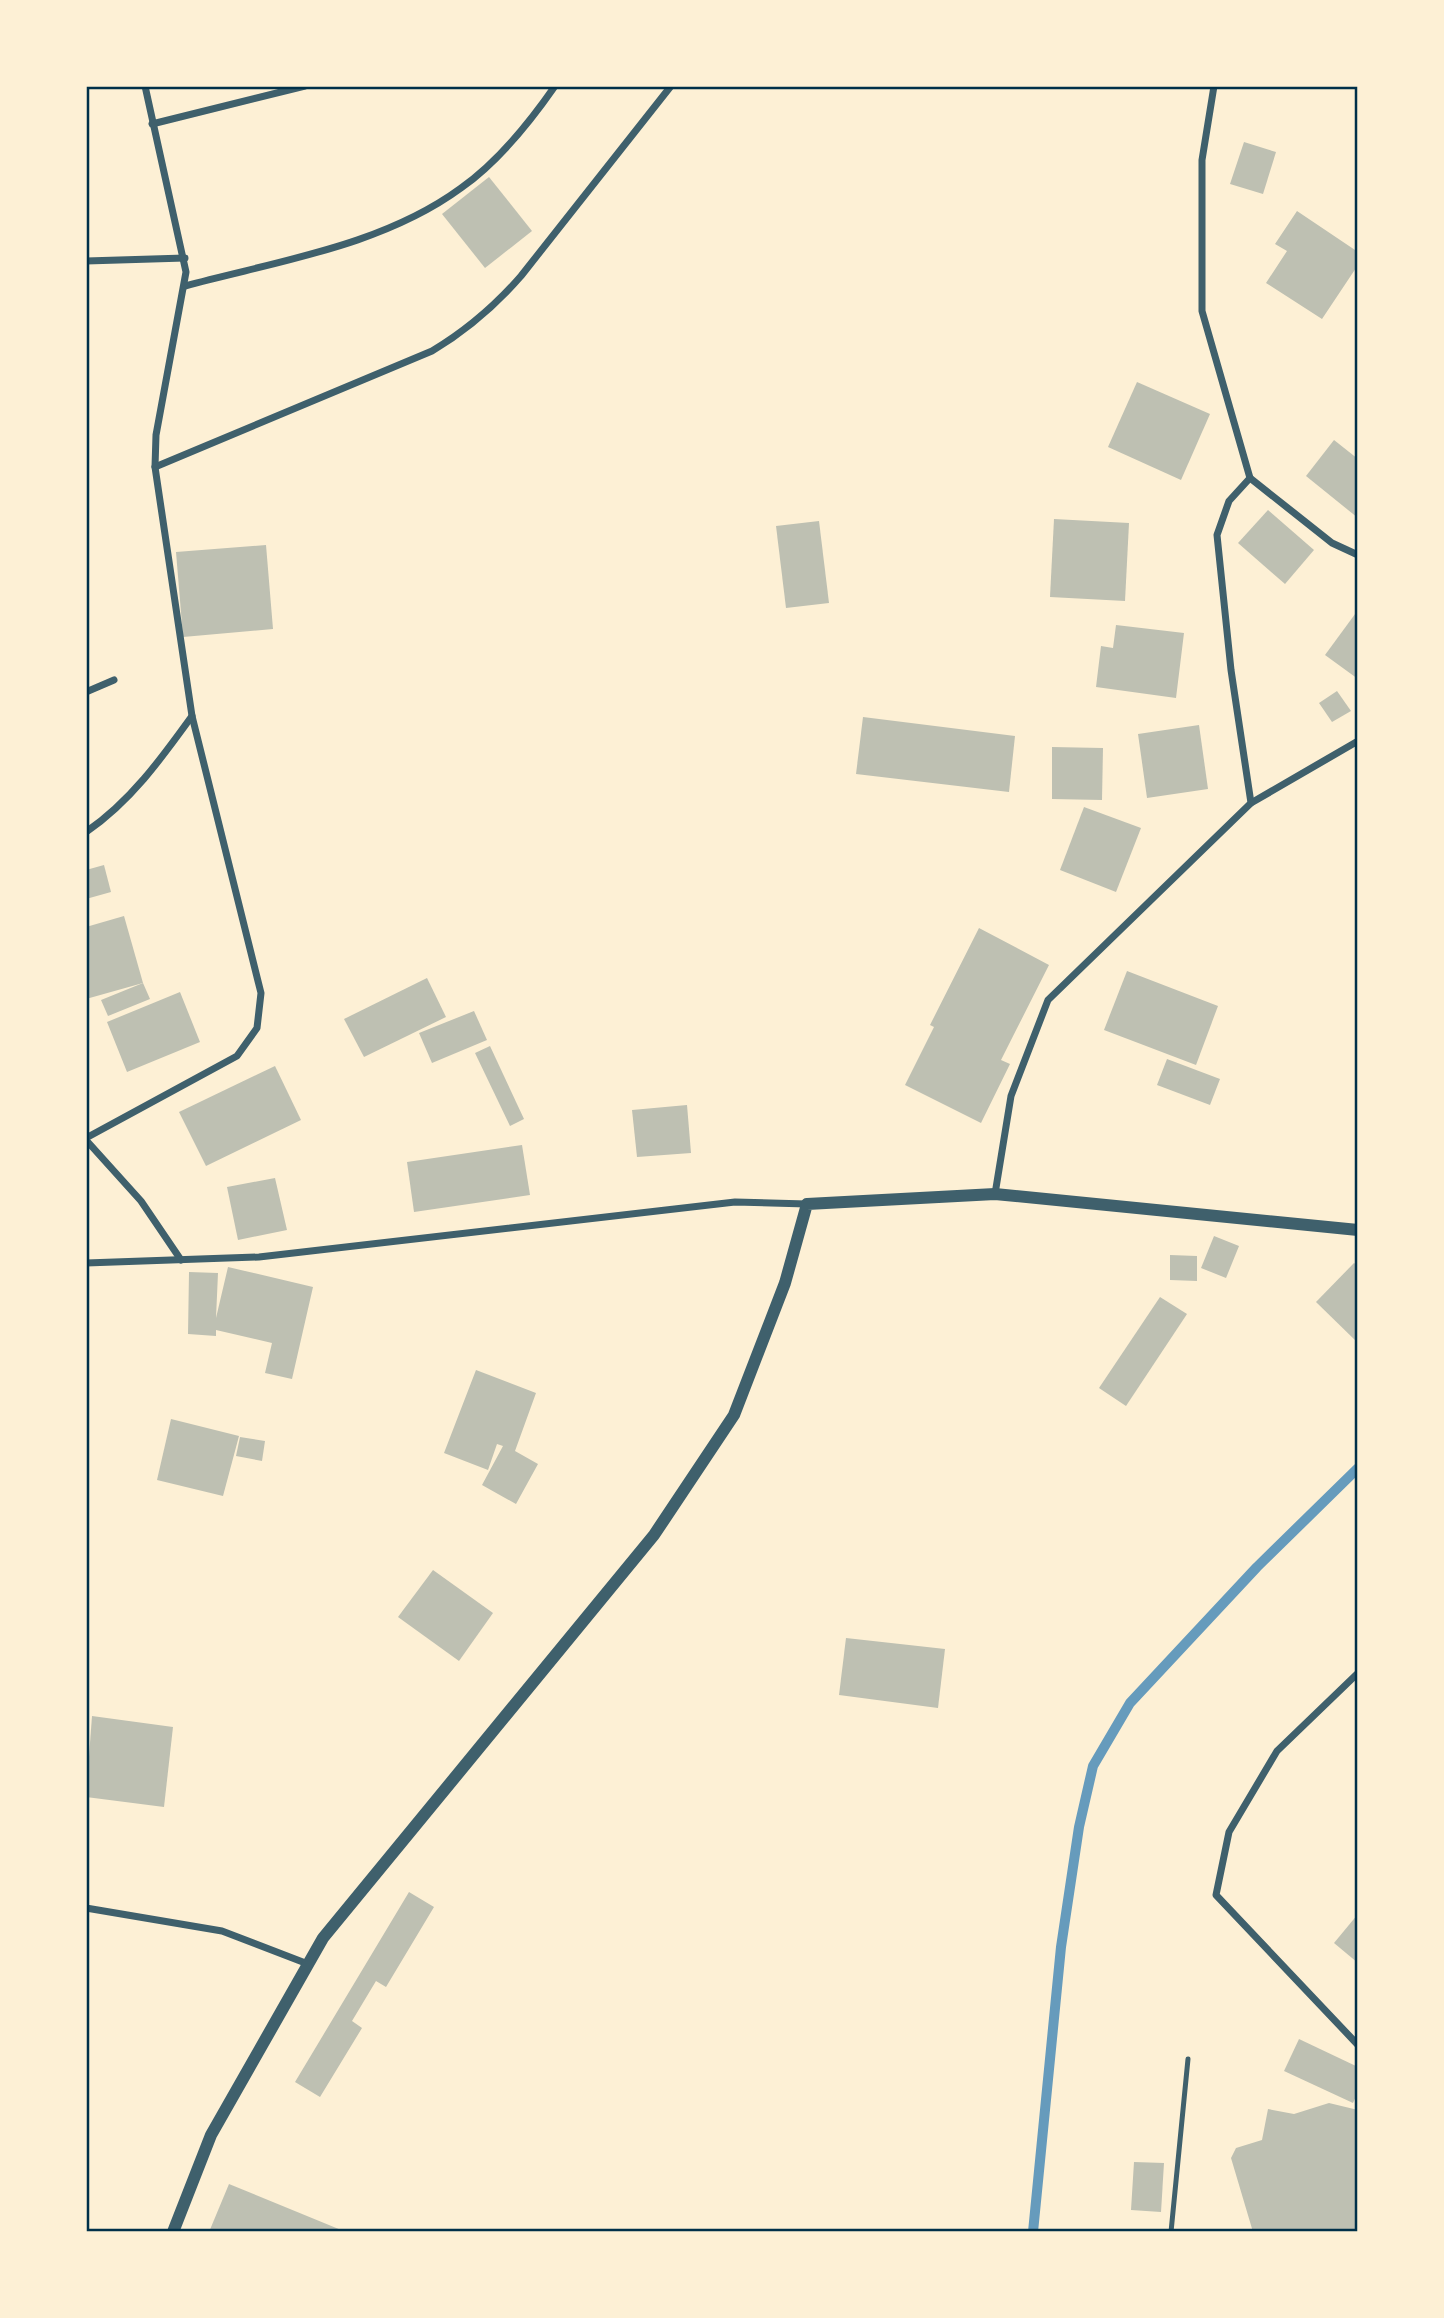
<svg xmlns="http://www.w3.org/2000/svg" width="1444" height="2318" font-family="Overpass,sans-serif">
<rect width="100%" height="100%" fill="#fdf0d5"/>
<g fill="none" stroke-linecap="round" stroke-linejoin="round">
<polyline stroke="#669bbc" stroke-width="10" points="1033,2232 1061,1947 1079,1827 1093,1766 1130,1703 1257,1567 1358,1468"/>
</g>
<g fill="#bec0b2">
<polygon points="1244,142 1276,152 1263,194 1230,184"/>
<polygon points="489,177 532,231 485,268 442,214"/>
<polygon points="1297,211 1358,252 1358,265 1322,319 1266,283 1287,251 1275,244"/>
<polygon points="1137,382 1210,414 1181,480 1108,447"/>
<polygon points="1334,440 1358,459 1358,518 1306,476"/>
<polygon points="1268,510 1314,550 1285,584 1238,543"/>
<polygon points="1054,519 1129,523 1125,601 1050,597"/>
<polygon points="819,521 829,603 786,608 776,526"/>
<polygon points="266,545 273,629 183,637 176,552"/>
<polygon points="1358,610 1358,679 1325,655"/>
<polygon points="1116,625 1184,633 1176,698 1096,687 1101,646 1113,648"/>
<polygon points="1337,691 1351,711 1332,722 1319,703"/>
<polygon points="863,717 1015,736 1009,792 856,774"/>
<polygon points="1199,725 1208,789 1147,798 1138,734"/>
<polygon points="1052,747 1103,748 1102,800 1052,799"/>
<polygon points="1084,807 1141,828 1116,892 1060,870"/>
<polygon points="104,865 111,892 86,899 86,870"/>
<polygon points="124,916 143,983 86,999 86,927"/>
<polygon points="979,928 1049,965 1001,1060 1010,1064 981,1123 905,1085 934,1027 930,1025"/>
<polygon points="1127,971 1218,1006 1196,1065 1104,1030"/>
<polygon points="427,978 446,1017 364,1057 344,1019"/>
<polygon points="143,983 150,999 108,1016 101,1000"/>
<polygon points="180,992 200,1042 127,1072 107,1022"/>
<polygon points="474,1011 487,1040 432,1063 419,1033"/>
<polygon points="490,1046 524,1119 510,1126 475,1053"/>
<polygon points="1167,1059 1220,1079 1210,1105 1157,1085"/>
<polygon points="275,1066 301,1120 206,1166 179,1112"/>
<polygon points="687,1105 691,1153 637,1157 632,1110"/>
<polygon points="522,1145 530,1195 414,1212 407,1162"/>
<polygon points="275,1178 287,1230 238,1240 227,1187"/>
<polygon points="1214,1236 1239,1246 1226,1278 1201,1268"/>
<polygon points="1170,1255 1197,1256 1197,1281 1170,1280"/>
<polygon points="1354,1263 1358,1266 1358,1343 1316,1302"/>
<polygon points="228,1267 313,1287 292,1379 265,1373 272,1343 216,1330 216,1336 188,1334 189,1272 218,1273 216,1318"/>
<polygon points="1160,1297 1187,1314 1126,1406 1099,1388"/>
<polygon points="476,1370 536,1393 515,1451 538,1464 516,1504 482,1485 503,1446 497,1444 488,1470 444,1453"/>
<polygon points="171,1419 239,1436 223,1496 157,1480"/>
<polygon points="240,1437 265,1441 262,1461 236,1456"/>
<polygon points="433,1570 493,1613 459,1661 398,1617"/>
<polygon points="846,1638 945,1649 938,1708 839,1695"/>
<polygon points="92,1716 173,1727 164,1807 86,1797"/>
<polygon points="409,1892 434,1907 386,1987 376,1981 352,2021 362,2028 320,2097 295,2082"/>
<polygon points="1358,1914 1358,1963 1334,1943"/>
<polygon points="1299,2039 1358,2067 1358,2092 1353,2103 1284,2071"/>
<polygon points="1329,2103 1358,2110 1358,2232 1253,2232 1231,2158 1236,2148 1262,2140 1268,2109 1294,2114"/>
<polygon points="1134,2162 1164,2163 1161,2212 1131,2210"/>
<polygon points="229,2184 346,2232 209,2232"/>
</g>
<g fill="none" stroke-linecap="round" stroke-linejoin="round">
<polyline stroke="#3f606c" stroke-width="5" points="1171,2232 1188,2059"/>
<g stroke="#3f606c" stroke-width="7">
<polyline points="1214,86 1202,160 1202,311 1250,478"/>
<polyline points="152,124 305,86"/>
<polyline points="86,261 185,258"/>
<path d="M185 286C277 261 382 246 461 188 498 162 530 122 555 86"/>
<path d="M155 467 432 351C467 330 494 307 521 276L671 86"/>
<polyline points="86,692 114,680"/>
<polyline points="1251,803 1358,741"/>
<path d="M86 832C130 802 161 759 192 716"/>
<polyline points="86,1138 237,1056 257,1028 261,993 192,716 155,467 156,435 186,272 145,86"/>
<polyline points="86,1140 141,1201 181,1260"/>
<polyline points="995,1194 1011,1096 1048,1000 1251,803 1231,670 1217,535 1229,501 1250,478 1332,543 1358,555"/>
<polyline points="86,1263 259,1257 735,1202 807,1204"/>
<polyline points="1358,1673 1277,1751 1229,1832 1216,1895 1358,2045"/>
<polyline points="86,1908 222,1931 308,1964"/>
</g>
<polyline stroke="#3f606c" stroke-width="12" points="173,2232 211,2135 323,1938 654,1535 734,1415 785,1283 807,1204 995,1194 1358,1230"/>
</g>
<rect width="1444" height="2318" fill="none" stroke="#fdf0d5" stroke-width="175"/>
<rect x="88" y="88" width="1268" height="2142" fill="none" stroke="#003049" stroke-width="2.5"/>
</svg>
